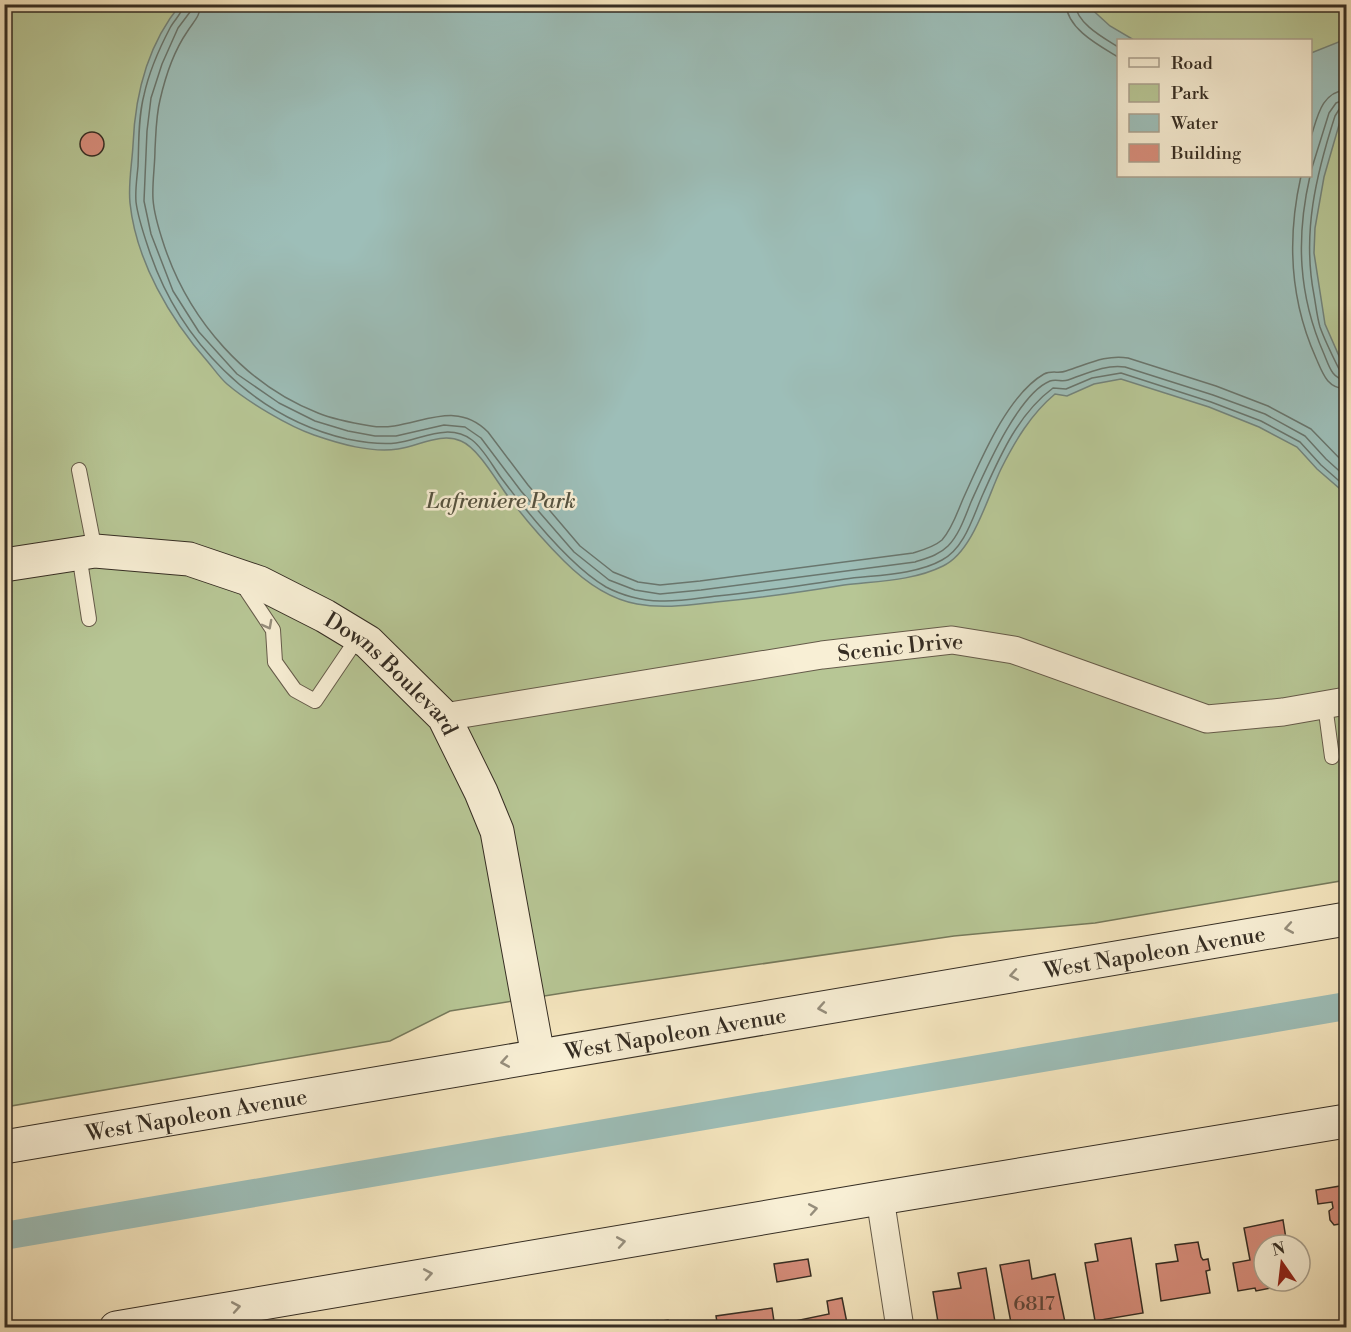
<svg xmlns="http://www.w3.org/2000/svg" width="1351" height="1332" font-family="'Libre Bodoni',serif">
<rect width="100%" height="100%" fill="#f5e6bf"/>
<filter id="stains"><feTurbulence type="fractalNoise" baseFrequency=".00333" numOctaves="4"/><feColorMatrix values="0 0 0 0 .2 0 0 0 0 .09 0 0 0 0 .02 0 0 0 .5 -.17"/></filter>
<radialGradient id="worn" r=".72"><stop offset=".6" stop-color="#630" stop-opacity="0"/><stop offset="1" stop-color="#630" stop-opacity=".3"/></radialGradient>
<path fill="#b7c695" stroke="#767a5c" stroke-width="1.5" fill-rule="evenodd" d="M5 5H1346V880L1095 923 954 936 582 990 450 1011 390 1041 5 1107ZM1118 40H1310V176H1118Z"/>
<path fill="#9dbeb8" stroke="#73847c" stroke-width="1.5" d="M180 5H1087L1110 26 1134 40H1118V176H1310L1311 53 1346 39V109L1341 118 1324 177 1315 228 1314 253 1325 324 1346 372V494L1317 469 1297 447 1259 427 1209 407 1121 379 1094 384 1067 396 1055 394C1031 414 1015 441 1001 469 987 498 973 552 943 566 913 581 877 581 844 585 802 592 759 598 716 602 689 605 663 609 637 604 609 599 583 580 564 561 544 541 524 518 507 495 496 480 478 448 461 441 441 432 419 446 398 449 371 453 340 444 314 435 288 426 248 402 227 384 220 378 214 369 208 362 170 319 136 261 130 203 128 184 132 164 133 145 135 95 148 44 180 5Z"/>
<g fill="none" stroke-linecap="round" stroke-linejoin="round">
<g stroke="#69766e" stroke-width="1.5">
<path d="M184 4C182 14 174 20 170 28 159 49 149 72 144 95 138 118 139 143 138 166 137 178 135 190 136 202 138 218 144 235 149 250 179 340 252 417 347 439 362 442 380 445 396 443 421 440 448 422 472 440 484 449 493 467 502 479 527 512 570 566 606 587 621 595 642 601 660 601 679 602 699 598 717 596 760 592 802 585 845 579 874 575 916 575 942 560 965 548 973 516 983 494 1000 456 1018 414 1053 388L1066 389 1092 378 1121 373 1211 402 1261 421 1300 442 1321 465 1346 487"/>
<path d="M192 4 190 12 178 28 162 64 151 98 147 131 144 201 151 234 173 291 199 332 237 374 279 403 315 421 348 431 375 436H396L444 425 465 427 481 438 521 491 574 552 609 580 635 590 660 594 701 590 915 562C927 558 939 555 948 546 959 535 965 517 971 502 985 471 1018 394 1050 381 1056 379 1062 382 1068 380 1086 374 1105 364 1125 367L1213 395 1265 414 1305 436 1326 459 1346 477"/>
<path d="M201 4C200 17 193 22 187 32 174 51 165 78 160 100 156 116 156 133 155 149 155 166 152 183 153 199 154 216 160 233 165 248 190 321 246 385 318 413 335 420 353 423 371 426 412 433 452 395 488 432L528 485 580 546 613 572 638 582 660 585 700 581 913 553C923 550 934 547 942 540 952 529 957 513 963 499 980 462 1007 395 1044 374 1052 370 1059 374 1066 371 1086 365 1106 354 1128 358L1216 386 1268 406 1311 429 1346 465"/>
<path d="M1066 4C1067 29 1100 46 1118 57"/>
<path d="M1075 4C1077 24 1104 38 1118 47"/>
<path d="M1346 107 1340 108 1335 116C1316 175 1302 233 1314 295 1316 306 1317 317 1320 327 1325 341 1332 355 1339 369L1346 372"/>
<path d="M1310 140C1317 120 1320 92 1346 90"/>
<polyline points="1310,174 1329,113 1336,103 1346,99"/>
<path d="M1301 176C1287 238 1290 300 1316 358 1323 374 1327 388 1346 389"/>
<path d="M1310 176C1296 237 1298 295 1324 354 1329 366 1332 379 1346 380"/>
</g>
<polyline stroke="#9dbeb8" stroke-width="28" points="4,1236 1346,1006"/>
</g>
<g fill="#d78d7b" stroke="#352d23" stroke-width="1.5">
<circle cx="92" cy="144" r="12"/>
<polygon points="1346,1185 1346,1223 1334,1225 1330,1220 1329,1211 1333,1208 1332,1202 1318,1204 1316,1190"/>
<polygon points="1283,1220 1287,1245 1264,1245 1264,1281 1294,1281 1295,1283 1256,1291 1255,1288 1238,1291 1233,1263 1250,1260 1244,1228"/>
<polygon points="1131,1238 1143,1313 1095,1321 1085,1263 1098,1261 1095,1244"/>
<polygon points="1198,1242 1201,1257 1203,1260 1208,1259 1210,1270 1206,1271 1210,1293 1161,1301 1156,1264 1178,1261 1175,1245"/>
<polygon points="808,1259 811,1276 777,1282 774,1264"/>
<polygon points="1029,1260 1032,1279 1055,1274 1066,1327 1012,1328 1000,1265"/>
<polygon points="986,1268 996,1328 939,1328 933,1292 961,1288 958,1273"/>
<polygon points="842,1298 848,1328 791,1328 790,1322 829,1314 827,1301"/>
<polygon points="772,1308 775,1328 718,1328 716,1316"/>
<polygon points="668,1320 670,1328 630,1328 630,1326"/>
</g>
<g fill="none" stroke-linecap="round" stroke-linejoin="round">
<g stroke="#655b4a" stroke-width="16">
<g id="lane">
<polyline points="79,470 95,551"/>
<polyline points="79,554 89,619"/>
<polyline points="241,582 273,630 275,662 295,690 315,701 359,636"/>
<polyline points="1325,705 1332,757"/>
</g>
</g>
<g stroke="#655b4a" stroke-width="29">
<g id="street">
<path id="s1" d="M444 717 822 655 952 640 1014 650 1207 719 1283 712 1346 701"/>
<polyline points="880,1198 900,1328"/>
</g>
</g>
<g stroke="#352d23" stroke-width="35">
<g id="secondary">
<path id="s2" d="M4 565 95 551 189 559 260 583 325 616 368 642 444 717 481 792 497 831 538 1056"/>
<path id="s3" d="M4 1147 1346 919"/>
<polyline points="116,1328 880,1198 1346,1121"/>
</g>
</g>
<use href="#lane" stroke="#f8efd5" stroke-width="14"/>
<use href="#street" stroke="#f8efd5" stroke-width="27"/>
<use href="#secondary" stroke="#f8efd5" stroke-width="33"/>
</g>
<defs><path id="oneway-chevron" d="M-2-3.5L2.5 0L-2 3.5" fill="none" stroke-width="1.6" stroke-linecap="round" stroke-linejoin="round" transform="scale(1.5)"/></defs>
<g stroke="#968e7c">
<use href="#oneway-chevron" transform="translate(268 625) rotate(62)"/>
<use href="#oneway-chevron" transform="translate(1289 928) rotate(170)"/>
<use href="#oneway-chevron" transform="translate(1014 975) rotate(170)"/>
<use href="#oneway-chevron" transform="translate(822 1008) rotate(170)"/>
<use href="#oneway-chevron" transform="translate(505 1062) rotate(170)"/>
<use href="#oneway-chevron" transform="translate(813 1209) rotate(-10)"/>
<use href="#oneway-chevron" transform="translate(621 1242) rotate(-10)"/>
<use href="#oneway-chevron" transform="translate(428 1274) rotate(-10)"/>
<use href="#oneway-chevron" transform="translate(236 1307) rotate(-10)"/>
</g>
<g text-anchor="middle" stroke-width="5" stroke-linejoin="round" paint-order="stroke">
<g font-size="20" fill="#5e4539">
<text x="1034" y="1310">6817</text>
</g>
<g font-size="22" font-style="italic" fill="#565340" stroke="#f8efd5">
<text x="501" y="508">Lafreniere Park</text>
</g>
<g font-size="22" fill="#352d23" stroke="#f8efd5">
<text dy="8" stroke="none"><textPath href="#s1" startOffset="462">Scenic Drive</textPath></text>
<text dy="8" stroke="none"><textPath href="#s2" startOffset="423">Downs Boulevard</textPath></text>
<text dy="8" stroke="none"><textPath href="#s3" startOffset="1167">West Napoleon Avenue</textPath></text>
<text dy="8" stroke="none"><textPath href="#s3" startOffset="681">West Napoleon Avenue</textPath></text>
<text dy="8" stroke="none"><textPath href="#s3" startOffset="195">West Napoleon Avenue</textPath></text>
</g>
</g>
<rect width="1351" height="1332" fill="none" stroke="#f5e6bf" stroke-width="24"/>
<rect x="6" y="6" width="1339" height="1320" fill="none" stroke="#352d23" stroke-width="3"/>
<rect x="12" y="12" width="1327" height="1308" fill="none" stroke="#352d23" stroke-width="1.5"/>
<rect x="1117" y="39" width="195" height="138" fill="#f8efd5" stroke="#aaa18e" stroke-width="1.5"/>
<rect x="1129" y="58" width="30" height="9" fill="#f8efd5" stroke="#aaa18e" stroke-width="1.5"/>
<text x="1171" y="69" font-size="18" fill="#352d23">Road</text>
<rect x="1129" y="84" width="30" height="18" fill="#b7c695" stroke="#aaa18e" stroke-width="1.5"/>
<text x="1171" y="99" font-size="18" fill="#352d23">Park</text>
<rect x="1129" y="114" width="30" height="18" fill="#9dbeb8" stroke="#aaa18e" stroke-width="1.5"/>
<text x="1171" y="129" font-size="18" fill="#352d23">Water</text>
<rect x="1129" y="144" width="30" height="18" fill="#d78d7b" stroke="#aaa18e" stroke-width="1.5"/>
<text x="1171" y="159" font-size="18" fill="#352d23">Building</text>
<g transform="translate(1282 1263) rotate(346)"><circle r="28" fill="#f8efd5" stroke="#aaa18e" stroke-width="1.5"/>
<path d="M0-4.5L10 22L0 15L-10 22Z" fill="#8f2418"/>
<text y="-9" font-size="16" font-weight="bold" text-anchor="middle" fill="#352d23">N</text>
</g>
<rect width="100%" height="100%" filter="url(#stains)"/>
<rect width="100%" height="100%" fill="url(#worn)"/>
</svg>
